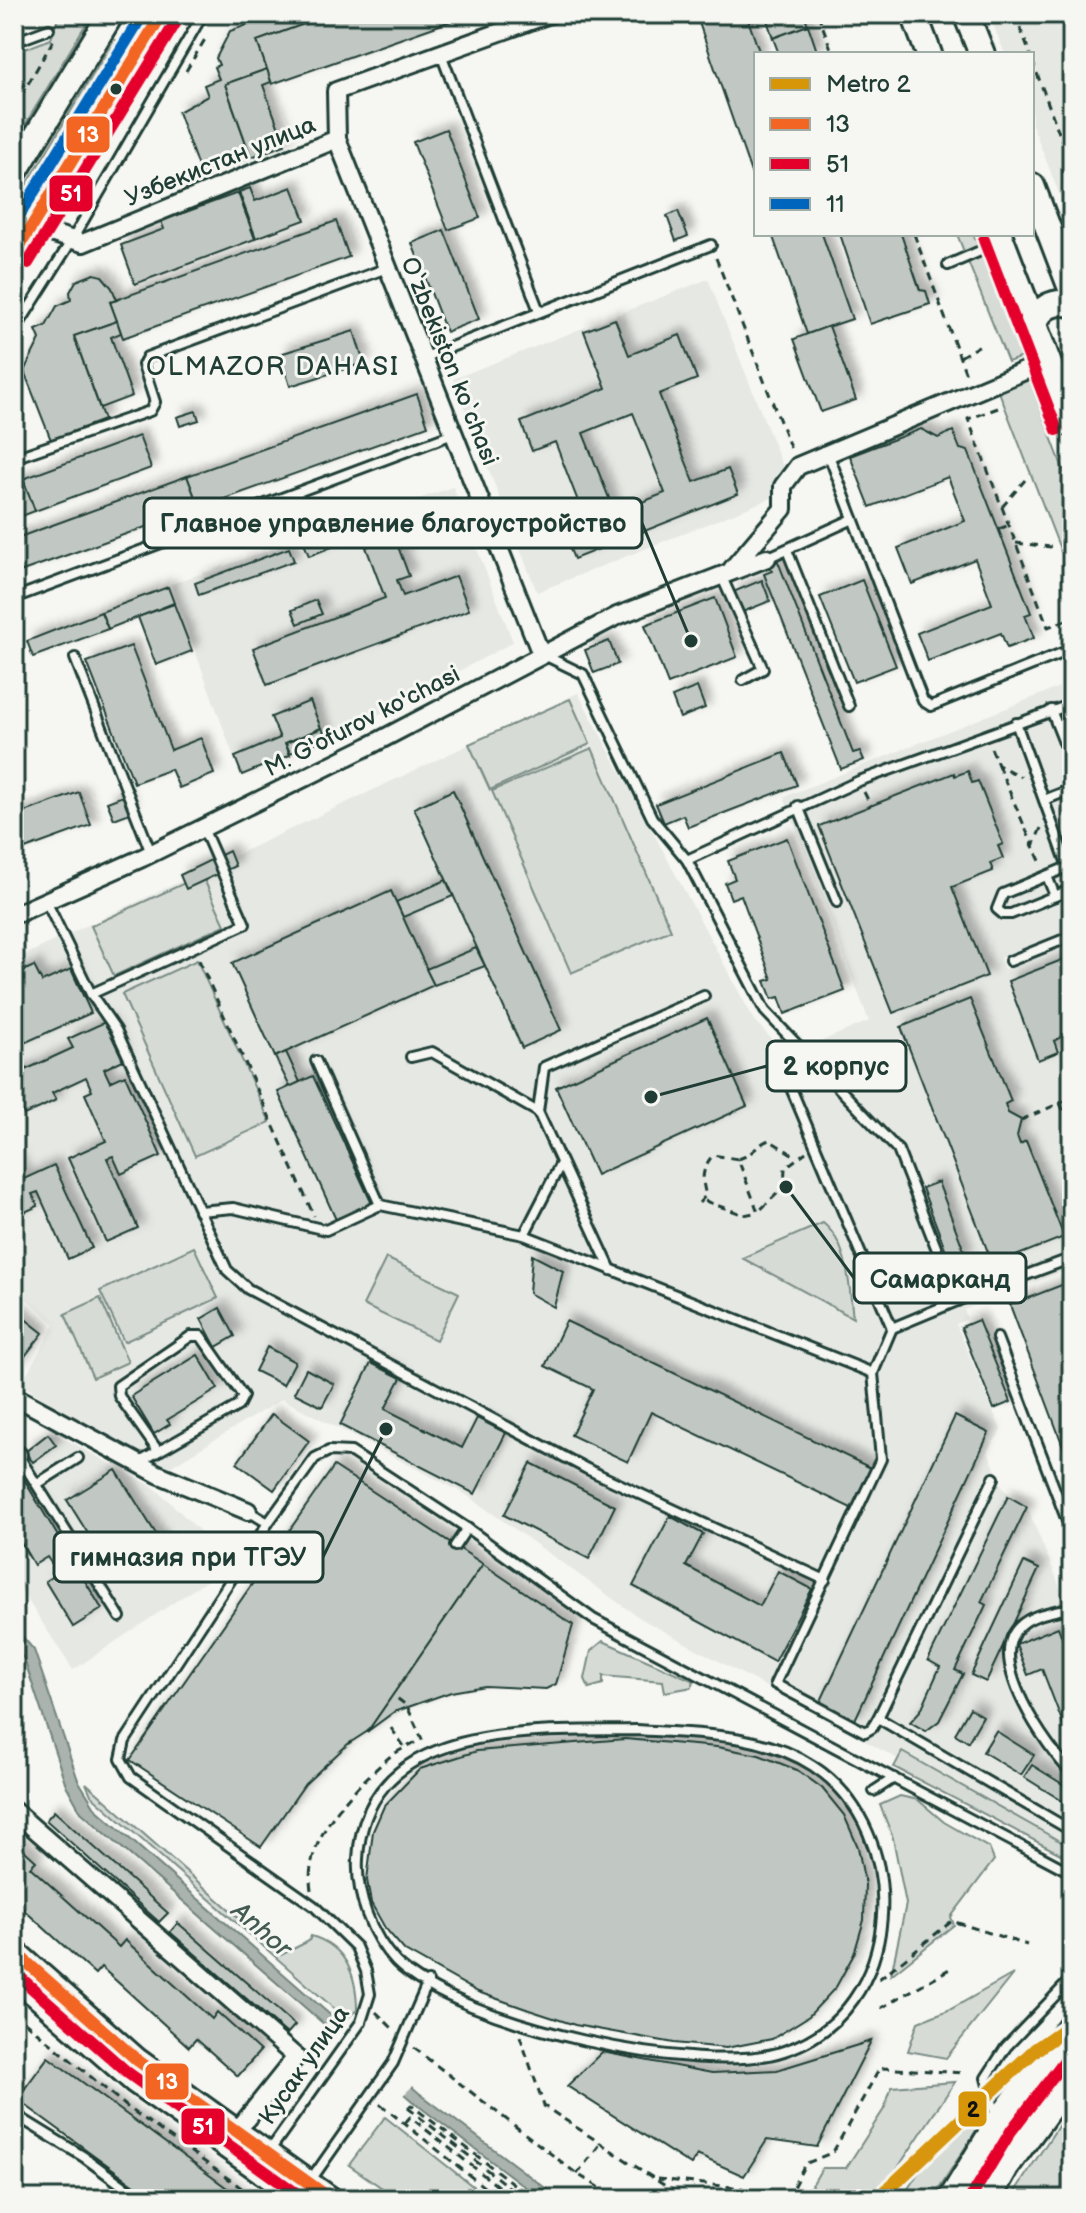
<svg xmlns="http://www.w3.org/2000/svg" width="1086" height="2213" font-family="'Balsamiq Sans',sans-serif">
<defs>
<filter id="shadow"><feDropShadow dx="7" dy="-7" stdDeviation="4" flood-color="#0004"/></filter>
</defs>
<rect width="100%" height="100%" fill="#f6f6f2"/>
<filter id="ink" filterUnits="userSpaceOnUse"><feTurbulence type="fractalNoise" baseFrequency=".0125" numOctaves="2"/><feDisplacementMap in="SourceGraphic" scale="16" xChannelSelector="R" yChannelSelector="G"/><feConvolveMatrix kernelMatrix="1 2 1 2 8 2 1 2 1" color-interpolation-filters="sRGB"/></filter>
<g filter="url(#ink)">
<g fill="#e6e8e4">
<polygon points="989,14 1072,14 1072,227 1032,124 1032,54 1005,54"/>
<polygon points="708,279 792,490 537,592 453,379"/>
<polygon points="453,487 513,642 350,730 241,777 171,584"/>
<polygon points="1072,682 1072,929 1000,958 1004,969 1072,941 1072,1268 964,1310 967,1319 956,1324 1001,1430 988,1452 1004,1490 1027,1507 1072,1616 1072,1848 902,1752 898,1759 640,1618 465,1494 282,1399 168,1468 84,1425 21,1384 55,1324 14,1288 14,1275 19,1268 14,1262 14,960 578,693 754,1020 787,1056 869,1021 784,797"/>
<polygon points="50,1431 155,1488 233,1563 73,1670 14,1579 14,1458"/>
</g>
<g fill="#d6dbd6" stroke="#7a8c85" stroke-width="2">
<polygon points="59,14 92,14 14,143 14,53 51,39"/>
<polygon points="114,39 122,44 14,225 14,206"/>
<polygon points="957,234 973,234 1022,357 1008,362"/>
<polygon points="1028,377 1072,492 1072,580 998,389"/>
<polygon points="570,699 590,744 490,790 469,744"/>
<polygon points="592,748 671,930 571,973 492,791"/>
<polygon points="202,875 225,925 114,976 91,926"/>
<polygon points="197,960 270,1122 195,1156 122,994"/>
<path d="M823 1223C849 1244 849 1286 853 1318L742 1258Z"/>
<polygon points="194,1247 218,1298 124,1342 100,1291"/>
<polygon points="386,1258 459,1293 436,1340 363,1305"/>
<polygon points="100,1298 128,1362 93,1378 65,1314"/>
<polygon points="603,1641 694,1681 692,1687 665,1692 663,1681 603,1676 603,1684 589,1688 585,1679 591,1651"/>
<polygon points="902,1752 1072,1848 1072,1860 894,1767"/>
<path d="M86 1783 281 1955 309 1941 311 1936C346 1946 357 1976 357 2010L346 2019 91 1795Z"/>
<polygon points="900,1796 918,1800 944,1822 989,1848 994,1860 951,1917 954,1925 891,1975 906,1904 893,1838 880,1805"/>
<polygon points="1013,1974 946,2058 908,2051 918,2022 951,2009"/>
<polygon points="955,2082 893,2175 882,2199 804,2199 822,2168 846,2168 884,2109 892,2087"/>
<polygon points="974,2090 985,2117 932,2199 901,2199"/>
<polygon points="1072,2105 1072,2194 1066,2192 1064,2199 1010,2199"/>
<polygon points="385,2117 489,2199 398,2199 349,2165"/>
</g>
<polygon fill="#aab3ae" stroke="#72847d" stroke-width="2" points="14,1627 34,1650 78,1780 96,1809 419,2093 560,2199 541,2199 412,2101 81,1812 66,1785 24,1659 14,1647"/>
<polygon fill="#f6f6f2" points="343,2023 415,2084 401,2097 331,2037"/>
<g fill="#c1c8c3" stroke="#1f3d34" stroke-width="2" fill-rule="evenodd" filter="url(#shadow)">
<polygon points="279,14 332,14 257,41 267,69 225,84 251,157 201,175 178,112 208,96 204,85 219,79 214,67 219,65 216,58 230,31"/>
<polygon points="332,14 471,14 272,84 257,41"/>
<polygon points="696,14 746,14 760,54 756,54 756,187"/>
<polygon points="765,14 804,14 808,25 773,38"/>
<polygon points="808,25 818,54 779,54 773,38"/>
<polygon points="267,69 271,82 263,85 285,145 251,157 225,84"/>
<polygon points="446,129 480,218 448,230 413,142"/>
<polygon points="292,187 305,220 256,238 239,192 250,188 255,201"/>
<polygon points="238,193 255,239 135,284 121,245 164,229 161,221"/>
<polygon points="678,211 688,236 676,241 667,216"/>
<polygon points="336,221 349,257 123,338 110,302"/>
<polygon points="444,230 479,319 446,332 412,243"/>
<polygon points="772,234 822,234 852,319 807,334"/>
<polygon points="840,234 901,234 920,290 926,291 930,304 870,324"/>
<polygon points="94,274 102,276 112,288 117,300 110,302 117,321 74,336 104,420 51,440 24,371 40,339 36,330 46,326 57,306 71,300 70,292 76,281"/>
<path d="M615 319 629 355 680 335 697 379 659 394 694 482 728 469 738 494 574 559 563 531 586 522 555 442 532 451 521 422 606 388 584 331ZM633 413 665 493 615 513 583 433Z"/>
<polygon points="117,321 121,333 111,337 132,396 100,408 74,336"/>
<polygon points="829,326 856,400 821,412 794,339"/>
<polygon points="354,331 364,363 290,386 280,354"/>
<polygon points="417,394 428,426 199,508 187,476"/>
<polygon points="196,411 199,420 180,426 177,417"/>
<polygon points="921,429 938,438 953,431 960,449 968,451 1031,613 1025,615 1034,638 1007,648 1001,633 928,661 917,633 992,604 975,559 912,584 898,548 965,521 948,477 870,507 850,456"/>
<polygon points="139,436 151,468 35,511 23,479"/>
<polygon points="187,476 199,508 14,574 14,539"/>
<polygon points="23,479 35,511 14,519 14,483"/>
<polygon points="327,534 332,547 309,556 304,543"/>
<polygon points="394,536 409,576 397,580 403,596 456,576 469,610 267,685 253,648 385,598 366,547"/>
<polygon points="289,548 294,561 199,595 195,583"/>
<polygon points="777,559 853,753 860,751 864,760 841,769 764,574 772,571 769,562"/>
<polygon points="762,580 770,601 740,613 733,592"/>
<polygon points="862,580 896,666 854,682 820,597"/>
<polygon points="168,587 174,603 108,629 101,612"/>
<polygon points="715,598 737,657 668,684 645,625"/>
<polygon points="316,600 322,614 298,624 292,610"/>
<polygon points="174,604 192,651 156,665 138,617"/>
<polygon points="101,612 108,629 33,657 27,641"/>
<polygon points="609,641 618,664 594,673 585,650"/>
<polygon points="131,646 171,750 201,738 214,774 179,788 171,769 134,783 87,662"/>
<polygon points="697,687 705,708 680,718 672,697"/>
<polygon points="310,701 321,728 285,743 290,755 242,775 235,757 280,738 271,717"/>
<polygon points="322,728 326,738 290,753 286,743"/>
<polygon points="784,753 797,785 688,827 683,815 664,823 656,804"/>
<polygon points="968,771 972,783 978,781 1003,844 998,846 1003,858 990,863 993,871 952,887 987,976 893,1013 819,826 954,773 955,776"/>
<polygon points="453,790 561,1030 522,1048 414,808"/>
<polygon points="79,792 91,825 14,853 14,816"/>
<polygon points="123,796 130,813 114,819 107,802"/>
<polygon points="787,838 845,991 785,1014 779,997 772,999 765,981 772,979 741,895 731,899 725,883 735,879 728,861"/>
<polygon points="229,851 235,866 186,889 180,875"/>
<polygon points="446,880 453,896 403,917 396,902"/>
<polygon points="391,891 434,985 275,1057 232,963"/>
<polygon points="476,948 485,966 434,985 426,969"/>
<polygon points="1072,956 1072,1031 1054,1041 1058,1052 1038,1060 1008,981"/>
<polygon points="34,966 42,982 71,969 91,1013 15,1047 14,975"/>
<polygon points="970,999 1011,1101 1005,1104 1008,1113 1021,1120 1017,1136 1020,1144 1026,1141 1064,1237 993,1265 901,1027"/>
<polygon points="707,1018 747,1106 596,1175 556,1087"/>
<polygon points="105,1022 123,1060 104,1069 110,1082 125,1075 161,1156 121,1174 113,1156 107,1158 138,1228 106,1242 68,1158 106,1141 85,1094 92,1091 86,1077 52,1093 56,1100 40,1108 24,1115 21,1107 14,1110 14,1075 73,1048 68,1039"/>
<polygon points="286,1052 300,1082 290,1087 275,1057"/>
<polygon points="313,1076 373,1206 337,1222 278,1092"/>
<polygon points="14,1157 24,1179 54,1165 92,1248 68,1259 38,1192 32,1194 38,1206 14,1217"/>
<polygon points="938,1182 966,1256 950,1261 922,1188"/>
<polygon points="532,1255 563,1271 554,1307 529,1293"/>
<polygon points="1072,1281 1072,1470 1010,1305"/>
<polygon points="220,1308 235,1336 216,1347 201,1319"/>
<polygon points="14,1310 43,1333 14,1370"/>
<polygon points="978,1320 1011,1402 994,1409 961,1327"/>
<polygon points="566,1321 873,1469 853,1509 651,1412 628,1462 571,1435 593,1389 545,1366"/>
<polygon points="267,1347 295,1362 283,1385 255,1371"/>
<polygon points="198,1355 218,1389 167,1420 170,1424 154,1434 131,1396"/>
<polygon points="371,1363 401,1378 385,1409 462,1448 477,1418 506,1433 475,1494 340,1425"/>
<polygon points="306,1369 334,1384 322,1407 294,1393"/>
<polygon points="272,1414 309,1441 274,1490 237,1463"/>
<polygon points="955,1416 989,1433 854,1722 819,1705"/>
<polygon points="48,1434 56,1445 33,1462 25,1452"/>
<polygon points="531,1463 615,1506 589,1559 504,1515"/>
<polygon points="334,1466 483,1564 368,1731 348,1744 305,1784 261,1847 130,1760"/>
<polygon points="116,1470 166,1550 117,1580 67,1500"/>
<polygon points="20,1473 68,1553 51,1563 47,1557 34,1565 14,1531 14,1477"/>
<polygon points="1008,1496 1027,1507 981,1602 986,1605 955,1670 963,1674 939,1721 926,1731 910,1722 921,1710 940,1667 928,1660"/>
<polygon points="670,1516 703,1534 686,1566 760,1606 778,1571 812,1589 774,1662 633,1586"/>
<polygon points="1024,1562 1039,1569 986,1682 971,1675"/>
<polygon points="74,1563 102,1609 73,1627 45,1581"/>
<polygon points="483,1564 573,1625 556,1684 546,1689 485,1686 451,1692 394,1712 368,1731"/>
<polygon points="1058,1627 1072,1664 1072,1747 1042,1669 1028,1675 1016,1644"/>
<polygon points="970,1708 983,1716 968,1742 955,1734"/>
<polygon points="996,1731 1034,1755 1021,1775 983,1752"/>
<polygon points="625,1739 717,1747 759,1755 797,1770 822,1788 844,1815 858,1847 865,1884 864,1920 854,1954 836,1987 809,2016 772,2039 726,2048 674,2043 575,2025 529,2010 478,1992 405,1951 385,1928 371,1903 367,1880 373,1831 384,1806 420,1769 477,1751"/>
<polygon points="1032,1765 1072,1790 1072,1807 1024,1777"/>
<polygon points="54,1811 168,1913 159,1922 46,1820"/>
<polygon points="14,1841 36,1861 30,1867 119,1947 125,1940 212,2019 217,2012 260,2051 238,2076 196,2039 189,2047 101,1967 95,1974 14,1901"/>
<polygon points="178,1923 295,2025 287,2034 170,1932"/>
<polygon points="871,2041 817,2147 767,2140 744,2176 697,2155 691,2165 567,2086 602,2052 712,2073 777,2070"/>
<polygon points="48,2057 242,2199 154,2199 17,2099"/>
</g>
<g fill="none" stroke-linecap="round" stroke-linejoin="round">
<g stroke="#1f3d34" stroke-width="14">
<g id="service">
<polyline points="14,42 49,29"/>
<polyline points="441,54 539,311"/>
<polyline points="948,265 1001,242"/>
<polyline points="14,332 72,240 203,14"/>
<polyline points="423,358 711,245"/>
<polyline points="828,453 923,701 931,706 1072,649"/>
<polyline points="14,458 150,411 155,402 143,365 147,357 387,268"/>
<polyline points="787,550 849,706"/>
<polyline points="767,558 853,519"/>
<polyline points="721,575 763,669 743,680"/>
<polyline points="14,598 453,434"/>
<polyline points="544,655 583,674 652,818 687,860 765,1011 898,1150 957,1301 892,1328"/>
<polyline points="75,658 151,853"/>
<polyline points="1051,710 1072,763"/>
<polyline points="1016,723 1067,864 1072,866"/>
<polyline points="1044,800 1072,789"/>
<polyline points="798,806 837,902"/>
<polyline points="203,828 245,924 91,994 116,1030 227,1270 248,1289 587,1469 825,1580"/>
<polyline points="687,860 859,781 1072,704"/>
<polyline points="1070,866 1003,894 997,909 1003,914 1011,914 1072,889"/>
<polyline points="1047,876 1055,896"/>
<polyline points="46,901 91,994"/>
<polyline points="1010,961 1072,936"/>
<polyline points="411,1057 432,1052 538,1112"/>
<polyline points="316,1061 380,1205"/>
<polyline points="788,1081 892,1328 873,1373"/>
<polyline points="199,1211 233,1208 326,1230 380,1205 524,1235 873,1373 881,1459 775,1684 865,1732 872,1728 878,1718 994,1478"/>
<polyline points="524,1235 561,1163"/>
<polyline points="611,1270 538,1112 544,1067 704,996"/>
<polyline points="957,1301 1072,1258"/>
<polyline points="997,1338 1072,1534"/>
<polyline points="18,1455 120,1617"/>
<polyline points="138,1463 238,1406 243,1396 201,1336 191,1336 118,1386 119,1396 158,1451"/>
<polyline points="37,1484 78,1458"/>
<polyline points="248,1511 268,1523 125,1741 121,1759 131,1777 314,1906 356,1947 366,1971 370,1994 361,2022 268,2153"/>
<polyline points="268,1523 315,1458 329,1451 351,1452 467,1528"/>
<polyline points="455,1546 467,1528 593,1619 1072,1873"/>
<path d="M1072 1607C1055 1612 1033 1613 1020 1626 984 1659 1047 1748 1072 1773"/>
<polyline points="878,1718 1072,1831"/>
<path d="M636 1730C695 1734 761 1732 813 1766 914 1832 905 2012 784 2051 702 2079 458 2024 396 1962 371 1936 356 1894 358 1859 365 1719 534 1732 636 1730Z"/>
<polyline points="874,1791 894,1778"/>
<polyline points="14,1997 23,1985"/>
<polyline points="14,2114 84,2157 141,2199"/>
<polyline points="996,2116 986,2078 1006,2047 1072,1978"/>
<polyline points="311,2180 393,2063 428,1982"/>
</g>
</g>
<g stroke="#1f3d34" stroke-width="22">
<g id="minor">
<polyline points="31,227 83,243 337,139"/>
<polyline points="732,569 783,509 783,486 798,466 1048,361"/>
<polyline points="541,654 337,139 336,91 550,14"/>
<polyline points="14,915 142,858 369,746 617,616 767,558"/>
<polyline points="14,1396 158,1474 248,1511"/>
<polyline points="14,1452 18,1455"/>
<polyline points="14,1811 296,2057 236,2132"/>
</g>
</g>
<g stroke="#1f3d34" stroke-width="28">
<g id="secondary">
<polyline points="14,1951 137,2060 331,2199"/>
<polyline points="14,1976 134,2081 300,2199"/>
</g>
</g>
<g stroke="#1f3d34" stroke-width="30">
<g id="primary">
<polyline points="914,14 929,54"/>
<polyline points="966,14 982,54"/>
<polyline points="14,173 111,14"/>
<polyline points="1032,186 1072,291"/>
<polyline points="999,234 1072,424"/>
<polyline points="14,255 162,14"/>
<path d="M1034 325C1040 307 1053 300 1072 304"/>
<polyline points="951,2199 998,2122 1072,2024"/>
<polyline points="988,2199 1006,2167 1072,2077"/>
</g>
</g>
<g stroke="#1f3d34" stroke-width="3" stroke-dasharray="8 6" stroke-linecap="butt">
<polyline points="818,14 833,54"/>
<polyline points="1015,14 1030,54"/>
<polyline points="1032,60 1072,168"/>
<polyline points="186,71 207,36"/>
<polyline points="14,108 54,39"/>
<polyline points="914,234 967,377"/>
<polyline points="716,258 792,452"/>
<polyline points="960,357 980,345"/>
<polyline points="14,358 24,341"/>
<polyline points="998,408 968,419 1048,627 1072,618"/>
<polyline points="1002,507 1025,480"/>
<polyline points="999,529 1009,525"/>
<polyline points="1016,543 1051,547"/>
<polyline points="991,748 998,765 1021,777"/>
<polyline points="998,765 1033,846"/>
<polyline points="864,792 871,806"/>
<polyline points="1041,828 1033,846 1042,865"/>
<polyline points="199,960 314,1216"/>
<polyline points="1060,1103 1072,1130"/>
<polyline points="1021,1120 1072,1098"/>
<path d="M738 1159C753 1155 756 1145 769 1140L797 1157"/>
<polyline points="705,1201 744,1215 758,1212"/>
<path d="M699 1203 706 1195C701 1179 702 1168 713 1155L738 1159 758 1212 784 1187 785 1168 806 1152"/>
<polyline points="391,1728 406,1749"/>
<path d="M311 1890C303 1840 350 1792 385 1761 395 1751 410 1746 422 1739L407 1706 393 1695"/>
<polyline points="879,1979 952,1921 1027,1945"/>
<polyline points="881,2008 953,1967"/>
<polyline points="376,2012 394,2030"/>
<polyline points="14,2013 126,2106 257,2199"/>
<polyline points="520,2036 544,2106 685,2199"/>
<polyline points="414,2048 577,2174 619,2199"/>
<polyline points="380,2104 499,2199"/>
<polyline points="408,2108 411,2105 533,2199"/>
<polyline points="408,2108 524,2199"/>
<polyline points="405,2123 410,2117 514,2199"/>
<polyline points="577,2174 601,2143"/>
<polyline points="657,2179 741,2188 766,2199"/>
<polyline points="787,2199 805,2164 833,2152 880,2068 965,2073"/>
</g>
<use href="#service" stroke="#f6f6f2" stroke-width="8"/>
<use href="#minor" stroke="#f6f6f2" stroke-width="16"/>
<use href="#secondary" stroke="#f6f6f2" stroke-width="22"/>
<use href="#primary" stroke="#f6f6f2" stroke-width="24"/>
<g stroke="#f6f6f2" stroke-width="18">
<g id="bus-1">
<polyline points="14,255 162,14"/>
<polyline points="14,1951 137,2060 331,2199"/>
</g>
</g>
<g stroke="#f6f6f2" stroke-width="18">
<g id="bus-2">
<polyline points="984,240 1057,430"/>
<polyline points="28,263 176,22"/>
<polyline points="14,1972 128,2073 304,2199"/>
<polyline points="970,2199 1011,2131 1072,2051"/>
</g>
</g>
<g stroke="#f6f6f2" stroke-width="18">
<polyline id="bus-3" points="14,224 143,14"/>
</g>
<use href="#bus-1" stroke="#f26522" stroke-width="12"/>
<use href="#bus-2" stroke="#e4002b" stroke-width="12"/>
<use href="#bus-3" stroke="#0065bd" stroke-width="12"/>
<g stroke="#f6f6f2" stroke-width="20">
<polyline id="metro-1" points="878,2199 1035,2050 1072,2024"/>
</g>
<use href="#metro-1" stroke="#d79608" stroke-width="14"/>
</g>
</g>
<circle fill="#1f3d34" stroke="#f6f6f2" stroke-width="3" cx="116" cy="89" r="7"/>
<g text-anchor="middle" stroke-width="6" stroke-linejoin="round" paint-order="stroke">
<g font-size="24" fill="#1f3d34" stroke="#f6f6f2">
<text transform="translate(220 161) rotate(-22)" y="8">Узбекистан улица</text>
<text transform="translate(450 361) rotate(68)" y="8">O‘zbekiston ko‘chasi</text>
<text transform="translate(362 721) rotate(-27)" y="8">M. G'ofurov ko'chasi</text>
<text transform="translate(304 2065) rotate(-55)" y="8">Кусак улица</text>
</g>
<g font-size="26" letter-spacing="2" fill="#1f3d34" stroke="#f6f6f2">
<text x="273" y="375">OLMAZOR DAHASI</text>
</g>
<g font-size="26" font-style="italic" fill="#425a52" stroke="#f6f6f2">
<text transform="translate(262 1929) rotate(41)" y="9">Anhor</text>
</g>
</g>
<path fill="none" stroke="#1f3d34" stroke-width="3" d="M691 641L642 523M651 1097L767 1066M786 1187L854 1278M386 1429L323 1557"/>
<g fill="#1f3d34" stroke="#f6f6f2" stroke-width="3">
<circle cx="691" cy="641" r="8"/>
<circle cx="651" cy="1097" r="8"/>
<circle cx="786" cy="1187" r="8"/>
<circle cx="386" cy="1429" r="8"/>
</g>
<g fill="#f6f6f2" stroke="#1f3d34" stroke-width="3">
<rect x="144" y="498" width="498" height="50" rx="8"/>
<rect x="767" y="1041" width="139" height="50" rx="8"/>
<rect x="854" y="1253" width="172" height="50" rx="8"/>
<rect x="54" y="1532" width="269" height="50" rx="8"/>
</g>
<g font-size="26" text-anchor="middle" font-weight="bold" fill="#1f3d34">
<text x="393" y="532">Главное управление благоустройство</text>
<text x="836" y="1075">2 корпус</text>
<text x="940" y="1288">Самарканд</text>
<text x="188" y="1566">гимназия при ТГЭУ</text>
</g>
<g stroke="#f6f6f2" stroke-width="3">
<rect x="65" y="115" width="46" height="39" rx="8" fill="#f26522"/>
<rect x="48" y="174" width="46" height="39" rx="8" fill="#e4002b"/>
<rect x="144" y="2062" width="46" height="39" rx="8" fill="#f26522"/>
<rect x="957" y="2090" width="31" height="38" rx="8" fill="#d79608"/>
<rect x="180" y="2107" width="46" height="39" rx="8" fill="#e4002b"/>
</g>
<g font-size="22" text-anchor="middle" font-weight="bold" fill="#fff">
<text x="88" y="142">13</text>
<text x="71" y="201">51</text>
<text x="167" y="2089">13</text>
<text x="203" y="2134">51</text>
</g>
<g font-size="22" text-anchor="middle" font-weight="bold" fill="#111">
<text x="973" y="2117">2</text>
</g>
<rect width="1086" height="2213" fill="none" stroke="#f6f6f2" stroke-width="48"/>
<rect x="24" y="24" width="1038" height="2165" fill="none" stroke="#1f3d34" stroke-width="3" filter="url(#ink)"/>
<rect x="754" y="52" width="280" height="184" fill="#f6f6f2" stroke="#a0aca6" stroke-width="2"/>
<rect x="770" y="78" width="40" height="12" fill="#d79608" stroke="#a0aca6" stroke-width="2"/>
<text x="826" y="92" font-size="24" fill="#1f3d34">Metro 2</text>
<rect x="770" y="118" width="40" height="12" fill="#f26522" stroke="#a0aca6" stroke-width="2"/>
<text x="826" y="132" font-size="24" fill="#1f3d34">13</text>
<rect x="770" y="158" width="40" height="12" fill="#e4002b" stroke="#a0aca6" stroke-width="2"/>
<text x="826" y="172" font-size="24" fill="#1f3d34">51</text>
<rect x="770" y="198" width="40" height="12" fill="#0065bd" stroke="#a0aca6" stroke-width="2"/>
<text x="826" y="212" font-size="24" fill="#1f3d34">11</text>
</svg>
